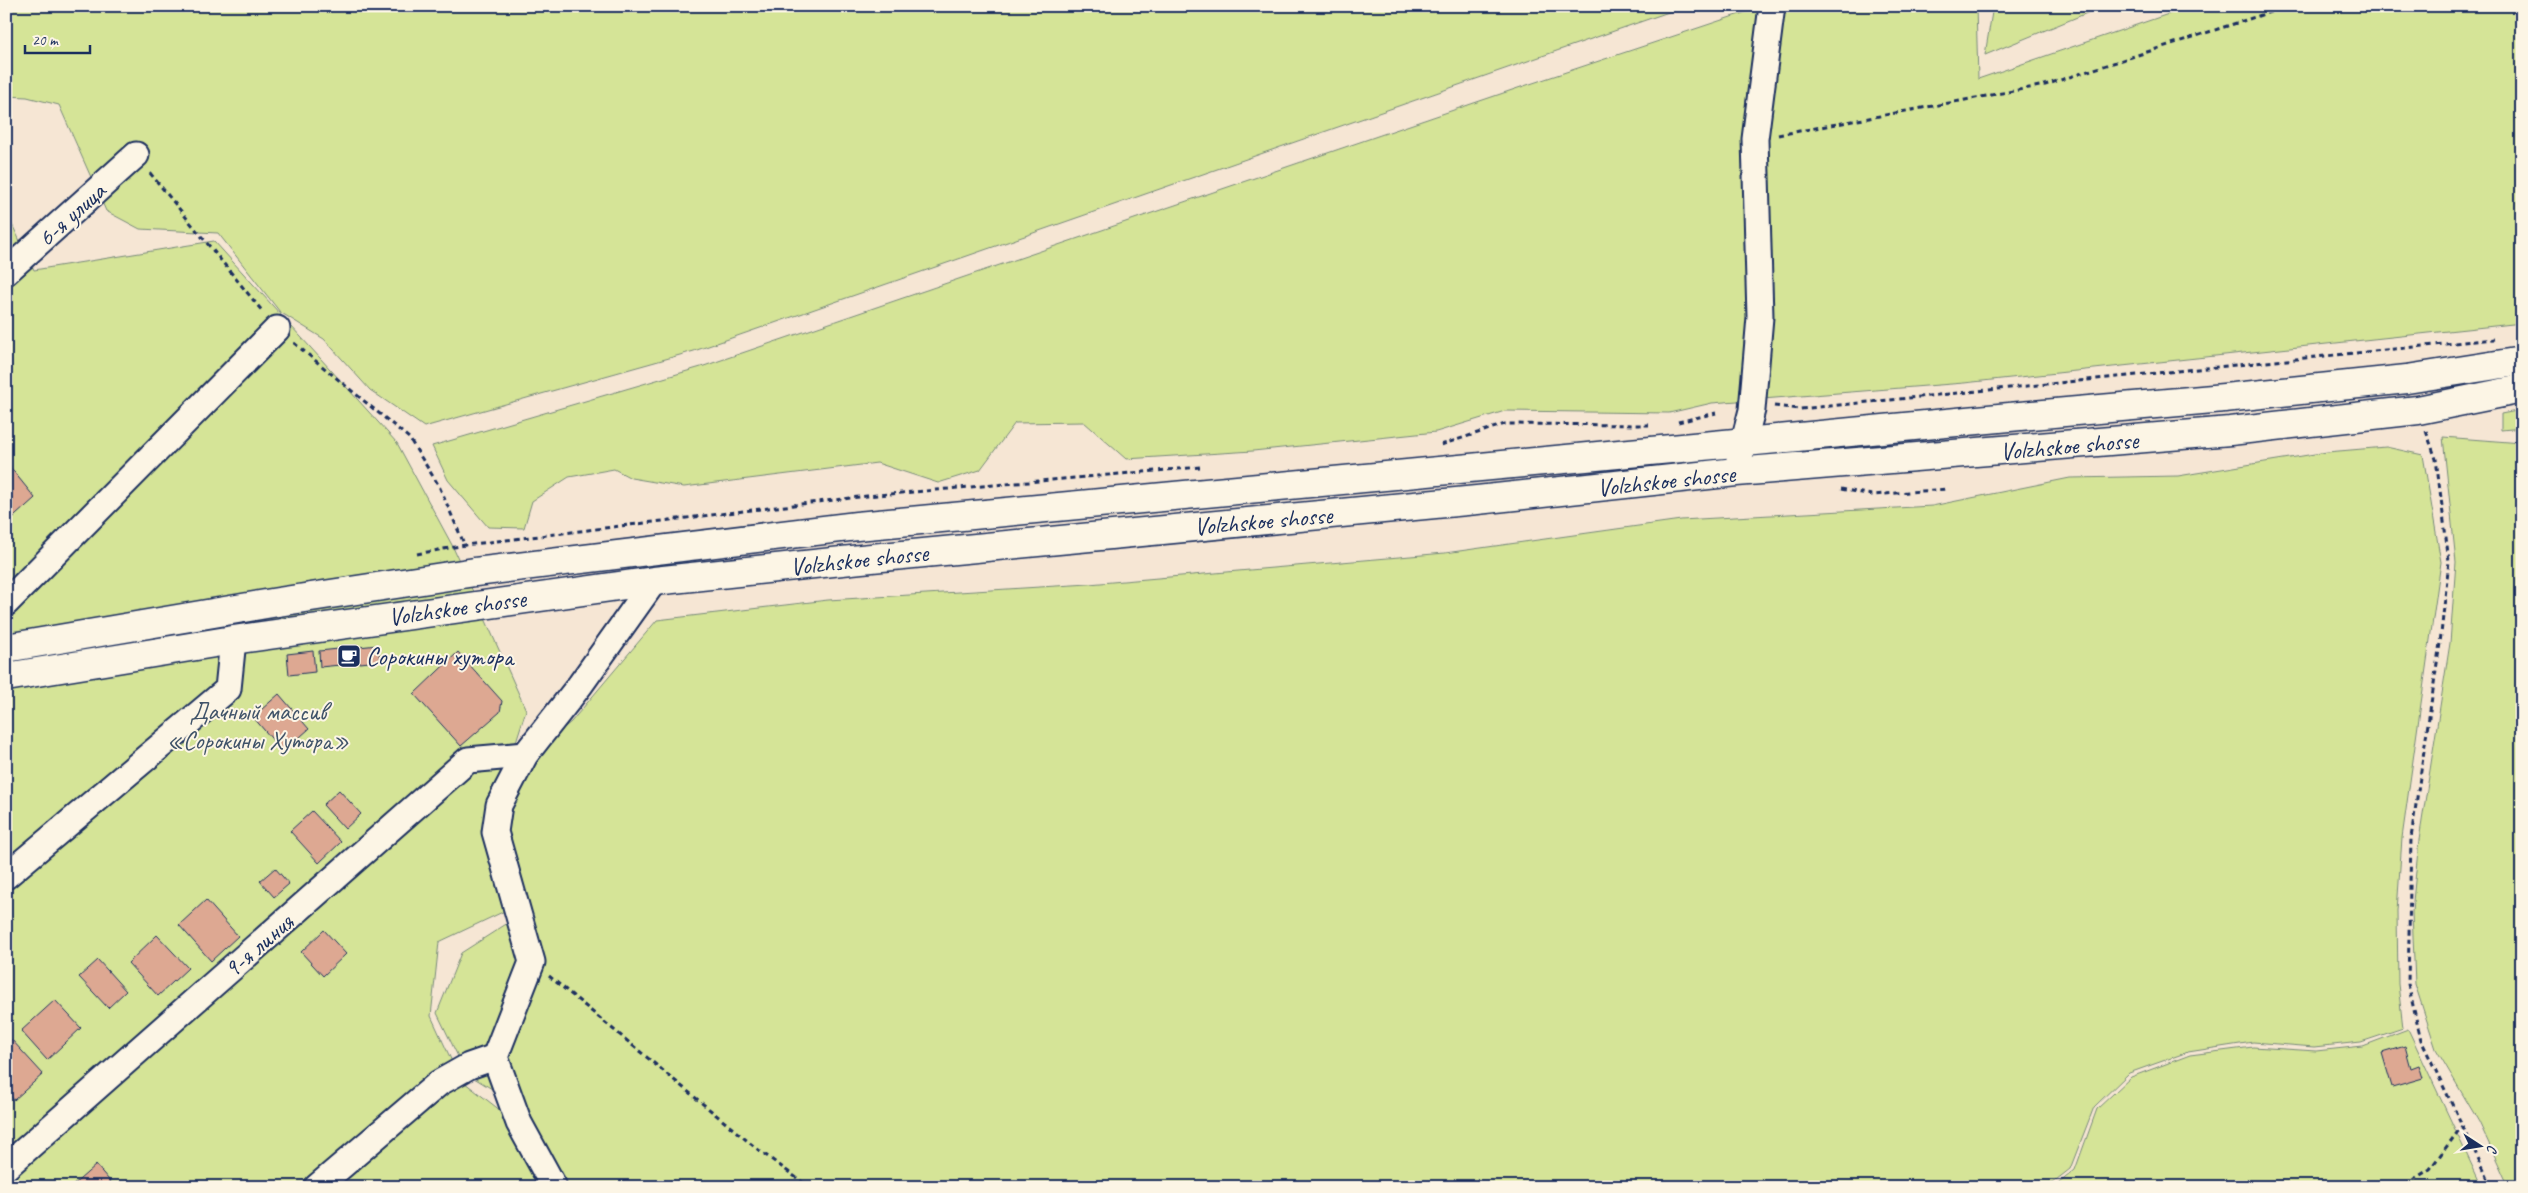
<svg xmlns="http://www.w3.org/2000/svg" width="2528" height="1193" font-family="Caveat,sans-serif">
<rect width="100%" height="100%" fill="#f6e6d4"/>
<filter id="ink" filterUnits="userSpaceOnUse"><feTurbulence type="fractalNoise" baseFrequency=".02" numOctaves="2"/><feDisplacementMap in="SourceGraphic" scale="10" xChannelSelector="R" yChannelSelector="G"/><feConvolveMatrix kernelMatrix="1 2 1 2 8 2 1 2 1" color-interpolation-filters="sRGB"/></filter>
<g filter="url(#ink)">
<g fill="#d5e497" stroke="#788a7a">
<polygon points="6,6 1686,6 694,351 424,427 370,390 324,339 280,312 218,233 140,229 106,211 59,105 27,97 6,96"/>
<polygon points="1764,6 1976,6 1978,79 2192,6 2522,6 2522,323 1964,383 1712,403 1669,413 1505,411 1436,432 1253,451 1126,459 1084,422 1015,423 980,470 938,483 877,463 684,487 631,478 614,469 569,477 532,501 524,528 488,527 448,480 432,446 701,367 1518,88"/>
<polygon points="1993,6 2104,6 1985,55"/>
<polygon points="6,212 34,270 214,241 397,443 452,545 526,710 485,840 509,909 439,942 431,1016 460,1079 505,1114 544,1187 6,1187"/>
<polygon points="2522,410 2522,428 2501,430 2501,414"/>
<polygon points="2443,437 2522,443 2522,1187 2509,1187 2479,1122 2436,1049 2415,984 2412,912 2419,840 2450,643 2456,562"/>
<polygon points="2386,447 2423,455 2441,562 2402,838 2397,911 2398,984 2403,1028 2361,1042 2314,1047 2253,1042 2188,1052 2129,1073 2094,1107 2070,1169 2047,1187 567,1187 523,1108 466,1073 437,1013 461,953 525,912 505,833 522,778 541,746 571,722 657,620 828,600 1089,584 1445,553 1681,520 1932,506 2070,478 2178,476 2327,452"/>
<polygon points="2408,1029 2482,1187 2054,1187 2075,1170 2097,1109 2131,1077 2190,1055 2253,1047 2316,1051 2363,1046"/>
</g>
<g fill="#dda892" stroke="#1b2f5e">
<polygon points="10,467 35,498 6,524 6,471"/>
<polygon points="378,645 380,661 320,667 319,651"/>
<polygon points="313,651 315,672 289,675 287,654"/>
<polygon points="458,652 502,701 500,712 461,746 414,694"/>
<polygon points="279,694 309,729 283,752 253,717"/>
<polygon points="339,790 361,814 345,829 323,805"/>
<polygon points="312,811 341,842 319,863 290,831"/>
<polygon points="275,868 289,884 274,897 260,881"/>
<polygon points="206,900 238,936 211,961 179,925"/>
<polygon points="324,930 346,954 323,976 301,952"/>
<polygon points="157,935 188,968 158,996 128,963"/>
<polygon points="98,960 126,991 108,1008 79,977"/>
<polygon points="55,1000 81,1028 47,1060 21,1031"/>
<polygon points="11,1039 43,1074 14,1100 6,1091 6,1043"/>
<polygon points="2405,1046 2411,1068 2419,1065 2423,1078 2392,1087 2382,1053"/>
<polygon points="96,1165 115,1187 71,1187"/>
</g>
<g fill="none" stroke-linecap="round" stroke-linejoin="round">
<g stroke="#1b2f5e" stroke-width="29">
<g id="minor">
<polyline points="6,272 136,155"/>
<polyline points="1736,472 1752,410 1760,317 1755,139 1772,6"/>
<polyline points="6,603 277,329"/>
<polyline points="6,876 228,689 233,640"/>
<polyline points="6,1167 468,760 525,755"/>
<polyline points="317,1187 439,1083 469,1066 495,1057"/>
<polyline points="554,1187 519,1123 495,1057 532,962 495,832 499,805 525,755 580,685 654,581"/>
</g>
</g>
<g stroke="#1b2f5e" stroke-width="31">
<g id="major">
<polyline points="6,648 278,602 475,572 857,526 2020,416 2224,398 2407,379 2522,361"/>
<polyline points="6,677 233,640 654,581 861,559 1477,500 1736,472 2230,431 2418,410 2522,389"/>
</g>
</g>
<g stroke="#1b2f5e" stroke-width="3" stroke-dasharray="5 4" stroke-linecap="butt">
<polyline points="1778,135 2045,85 2289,6"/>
<polyline points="150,173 263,312"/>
<polyline points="294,343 409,438 439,486 465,546"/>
<polyline points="1774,406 1800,409 2494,339"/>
<polyline points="1678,422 1716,413"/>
<polyline points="2426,431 2436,459 2449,561 2440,643 2411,838 2408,984 2421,1040 2492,1187"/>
<polyline points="1441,445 1505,424 1649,425"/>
<polyline points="1841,489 1872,495 1947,489"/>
<polyline points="417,554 465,545 867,496 1201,467"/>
<polyline points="549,976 756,1148 809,1187"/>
<polyline points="2306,1187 2406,1184 2430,1169 2462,1126"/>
</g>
<use href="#minor" stroke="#fcf5e5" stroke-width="25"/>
<use href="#major" stroke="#fcf5e5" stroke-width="28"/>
</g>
</g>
<defs>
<g id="cafe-square" transform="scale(1.25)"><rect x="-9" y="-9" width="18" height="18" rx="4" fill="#1b2f5e" stroke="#fcf5e5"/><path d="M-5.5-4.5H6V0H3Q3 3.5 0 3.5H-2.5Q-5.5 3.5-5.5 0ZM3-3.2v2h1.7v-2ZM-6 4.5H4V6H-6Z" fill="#fff"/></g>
</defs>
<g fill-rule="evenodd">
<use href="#cafe-square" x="349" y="656"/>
</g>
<g text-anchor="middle" stroke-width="4" stroke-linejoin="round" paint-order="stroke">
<g font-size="25" fill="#1b2f5e" stroke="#fcf5e5">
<text transform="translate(71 214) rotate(-42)" y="9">6-я улица</text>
<text transform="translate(2069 445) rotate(-5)" y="9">Volzhskoe shosse</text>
<text transform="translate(1666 480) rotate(-6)" y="9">Volzhskoe shosse</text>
<text transform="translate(1263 520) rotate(-5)" y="9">Volzhskoe shosse</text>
<text transform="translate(859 559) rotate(-6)" y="9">Volzhskoe shosse</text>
<text transform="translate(457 607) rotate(-8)" y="9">Volzhskoe shosse</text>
<text transform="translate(258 945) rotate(-41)" y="9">9-я линия</text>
</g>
<g font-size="25" fill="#1b2f5e" stroke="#fcf5e5" text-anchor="start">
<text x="366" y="665">Сорокины хутора</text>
</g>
<g font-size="25" fill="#405369" stroke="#fcf5e5">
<text x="258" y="720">Дачный массив<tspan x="258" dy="29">«Сорокины Хутора»</tspan></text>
</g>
</g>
<rect width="2528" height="1193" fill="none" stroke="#fcf5e5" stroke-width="25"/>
<rect x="12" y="12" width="2503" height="1168" fill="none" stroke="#1b2f5e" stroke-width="2" filter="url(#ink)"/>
<g transform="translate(2480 1146) rotate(102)" stroke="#fcf5e5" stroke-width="4" paint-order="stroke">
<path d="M0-4L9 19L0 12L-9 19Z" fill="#1b2f5e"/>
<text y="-8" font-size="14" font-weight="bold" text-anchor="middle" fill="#1b2f5e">С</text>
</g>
<path d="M25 45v8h65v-8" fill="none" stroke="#1b2f5e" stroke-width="2.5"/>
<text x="32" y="45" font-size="15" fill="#1b2f5e" stroke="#fcf5e5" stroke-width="4" paint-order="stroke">20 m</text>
</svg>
